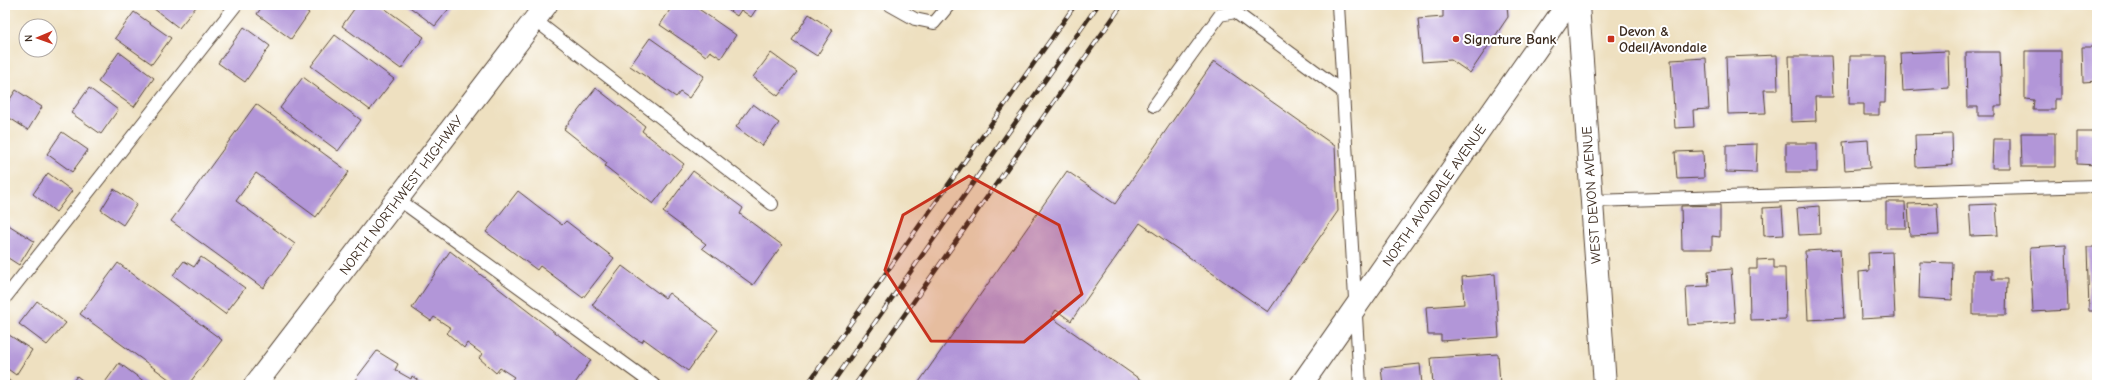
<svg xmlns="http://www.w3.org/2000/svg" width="2102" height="390" font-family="'Comic Neue',sans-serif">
<rect width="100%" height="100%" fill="#fff"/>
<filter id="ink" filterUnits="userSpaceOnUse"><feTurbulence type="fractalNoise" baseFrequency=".025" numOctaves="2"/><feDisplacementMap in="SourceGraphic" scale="8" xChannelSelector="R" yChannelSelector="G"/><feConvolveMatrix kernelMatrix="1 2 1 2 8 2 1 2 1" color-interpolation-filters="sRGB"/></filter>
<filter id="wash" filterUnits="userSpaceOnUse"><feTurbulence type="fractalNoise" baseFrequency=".012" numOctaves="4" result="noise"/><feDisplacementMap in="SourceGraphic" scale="16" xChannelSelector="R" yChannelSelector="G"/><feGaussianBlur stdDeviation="0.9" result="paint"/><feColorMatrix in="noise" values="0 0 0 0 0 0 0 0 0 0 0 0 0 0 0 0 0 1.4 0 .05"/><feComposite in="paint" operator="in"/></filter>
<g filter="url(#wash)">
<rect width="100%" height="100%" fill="#eee0c0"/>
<g id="blocks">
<g fill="#b296d8">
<polygon points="149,5 193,5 196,7 179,28"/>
<polygon points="263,5 298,5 309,13 291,39 257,14"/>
<polygon points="357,5 380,5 424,37 401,69 342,26"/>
<polygon points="407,5 452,5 435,26"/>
<polygon points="673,5 693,5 736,35 721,58 710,51 706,56 660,25"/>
<polygon points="721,5 759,5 751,17 741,10 737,16"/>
<polygon points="1443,5 1507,5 1508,17 1470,73 1451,60 1422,62 1418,19 1443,17"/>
<polygon points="134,12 171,38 152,64 115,38"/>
<polygon points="809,14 833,30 817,56 792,40"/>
<polygon points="244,27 270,46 245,82 218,63"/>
<polygon points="335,35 394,79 370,110 311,66"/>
<polygon points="650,38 704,76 689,98 680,92 676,97 630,66"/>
<polygon points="2082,47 2097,47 2097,81 2083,82"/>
<polygon points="1948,51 1949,88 1903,91 1901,53"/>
<polygon points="2025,51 2061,51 2061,99 2055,99 2055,110 2033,110 2034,100 2025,99"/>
<polygon points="119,52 154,78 134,107 98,82"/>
<polygon points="1966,52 2000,52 2002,106 1995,106 1995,116 1978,116 1978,107 1967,107"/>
<polygon points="771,53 797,72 778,96 753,77"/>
<polygon points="1777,55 1778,90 1764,90 1766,113 1728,114 1726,57"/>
<polygon points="1789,56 1831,56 1833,97 1815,97 1816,121 1791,122"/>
<polygon points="1850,56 1886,56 1885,103 1879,103 1879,115 1864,115 1864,104 1849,104"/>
<polygon points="1706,58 1709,109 1693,110 1694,127 1675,128 1671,60"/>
<polygon points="1214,61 1335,146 1338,211 1268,312 1140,223 1071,321 1056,310 1051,317 1148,385 917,385 1067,171 1115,204"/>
<polygon points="303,77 361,120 338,151 280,108"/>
<polygon points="89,88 118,110 101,134 71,113"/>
<polygon points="596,88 645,126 642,131 684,164 653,204 605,166 607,163 564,129"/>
<polygon points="16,90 42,107 28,130 5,115 5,107"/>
<polygon points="256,104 349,172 316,217 256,173 236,201 295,244 263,288 171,221"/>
<polygon points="753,104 779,123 762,146 736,127"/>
<polygon points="62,132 88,150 72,172 47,154"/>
<polygon points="2077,132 2097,132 2097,165 2077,164"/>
<polygon points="2021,133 2055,133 2055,167 2022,167"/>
<polygon points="1952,134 1953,165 1916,167 1915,135"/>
<polygon points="1993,139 2010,139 2010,168 1992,168"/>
<polygon points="1868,140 1870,168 1845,170 1843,142"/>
<rect x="1786" y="143" width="31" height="29"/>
<polygon points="1757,144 1756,173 1726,172 1726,145"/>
<polygon points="1703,151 1704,178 1677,179 1675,152"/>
<polygon points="693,171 743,208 740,214 782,245 753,285 702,248 706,244 663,212"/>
<polygon points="48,173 72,191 56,212 33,194"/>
<polygon points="114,189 137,204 123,225 101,210"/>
<polygon points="518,191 562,225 566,221 614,258 583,298 540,266 537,270 486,232"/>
<polygon points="1886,202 1905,202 1906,228 1886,228"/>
<polygon points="1937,203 1939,235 1910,236 1908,204"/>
<polygon points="1996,204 1998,235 1971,236 1969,205"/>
<polygon points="1720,205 1720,237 1712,236 1712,249 1682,249 1681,206"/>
<polygon points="1819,206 1820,234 1799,235 1797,208"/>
<polygon points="1782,207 1784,235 1764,236 1763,208"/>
<polygon points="7,224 34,241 19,265 5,256 5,228"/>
<polygon points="2066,245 2068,310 2033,312 2030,247"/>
<polygon points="2087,247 2097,247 2097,311 2089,311"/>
<polygon points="1840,249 1844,318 1808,320 1805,251"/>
<polygon points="450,251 591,360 574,385 514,385 510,382 514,377 500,368 496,373 479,358 482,354 467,343 464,348 447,333 451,328 434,317 431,321 412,308"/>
<polygon points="1892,252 1895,317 1861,319 1859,272 1869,271 1868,253"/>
<polygon points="201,257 245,288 225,314 173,275 184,261 194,267"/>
<polygon points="1774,259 1774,268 1785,268 1786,319 1750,320 1749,269 1757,269 1757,260"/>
<polygon points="1920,262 1953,263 1952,300 1919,298"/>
<polygon points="118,263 222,340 188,385 177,385 80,314"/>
<polygon points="622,266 665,298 669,293 718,330 688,371 644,339 642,342 636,339 592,305"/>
<polygon points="1731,269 1735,322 1688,325 1686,287 1709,286 1708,271"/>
<polygon points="1973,270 1992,270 1992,279 2007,279 2006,315 1973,315"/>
<polygon points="1495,274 1499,337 1441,341 1441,335 1428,335 1426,307 1464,304 1462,277"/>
<polygon points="37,301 66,323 47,345 19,324"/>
<polygon points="6,333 32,350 16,375 5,367"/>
<polygon points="377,351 398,364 395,370 411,379 412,376 424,385 351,385"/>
<polygon points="1498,354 1500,385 1433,385 1431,358"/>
<polygon points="119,363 149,385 103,385"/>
<polygon points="1420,364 1422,385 1383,385 1381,368"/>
<polygon points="77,376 88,385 70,385"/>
<polygon points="5,377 11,382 9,385 5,385"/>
</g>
</g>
</g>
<g filter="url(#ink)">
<use href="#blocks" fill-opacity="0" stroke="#564536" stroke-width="1"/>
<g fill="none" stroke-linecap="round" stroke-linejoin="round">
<g stroke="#564536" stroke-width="14">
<g id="lane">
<polyline points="890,5 915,19 934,23 949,5"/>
<polyline points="1338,5 1360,385"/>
<polyline points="535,20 772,204"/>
<polyline points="1154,106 1220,15 1235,12 1342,91"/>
<polyline points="398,199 654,385"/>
<polyline points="1591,201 2097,186"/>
<polyline points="5,298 236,5"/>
</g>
</g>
<g stroke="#564536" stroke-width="24">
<g id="secondary">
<polyline points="1578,5 1605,385"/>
<polyline points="255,385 546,5"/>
<polyline points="1301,385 1567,5"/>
</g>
</g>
<use href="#lane" stroke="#fff" stroke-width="12"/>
<use href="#secondary" stroke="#fff" stroke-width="22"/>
<g stroke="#3b2a1e" stroke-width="4.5">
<g id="rail">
<polyline points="807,385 1075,5"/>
<polyline points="831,385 1098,5"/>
<polyline points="855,385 1122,5"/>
</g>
</g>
<use href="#rail" stroke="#fff" stroke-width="3" stroke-dasharray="9" stroke-linecap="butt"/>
</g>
</g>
<path fill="#c8321e" fill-opacity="0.2" stroke="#c8321e" stroke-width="3" stroke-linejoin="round" d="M969 176 1059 225 1082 294 1024 342 931 341 885 270 903 215Z"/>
<g fill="#c8321e" stroke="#fff" stroke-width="1.5">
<circle cx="1456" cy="39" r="4"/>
<rect x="1607" y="35" width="8" height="8" rx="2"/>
</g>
<g text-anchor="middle" stroke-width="4" stroke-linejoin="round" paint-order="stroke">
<g font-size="14" font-weight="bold" fill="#3b2a1e" stroke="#fff" text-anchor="start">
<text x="1619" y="36">Devon &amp;<tspan x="1619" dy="16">Odell/Avondale</tspan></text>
<text x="1464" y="44">Signature Bank</text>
</g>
<g font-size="14" fill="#3b2a1e" stroke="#fff">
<text transform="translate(401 195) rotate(-53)" y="5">NORTH NORTHWEST HIGHWAY</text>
<text transform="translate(1434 195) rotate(-55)" y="5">NORTH AVONDALE AVENUE</text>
<text transform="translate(1591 195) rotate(-94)" y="5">WEST DEVON AVENUE</text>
</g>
</g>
<rect width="2102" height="390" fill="none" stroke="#fff" stroke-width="20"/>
<g transform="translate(38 38) rotate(268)"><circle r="19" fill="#ffffff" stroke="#b1aaa5"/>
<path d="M0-3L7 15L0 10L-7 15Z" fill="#c8321e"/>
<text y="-6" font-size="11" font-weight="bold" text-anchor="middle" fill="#3b2a1e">N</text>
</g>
</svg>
